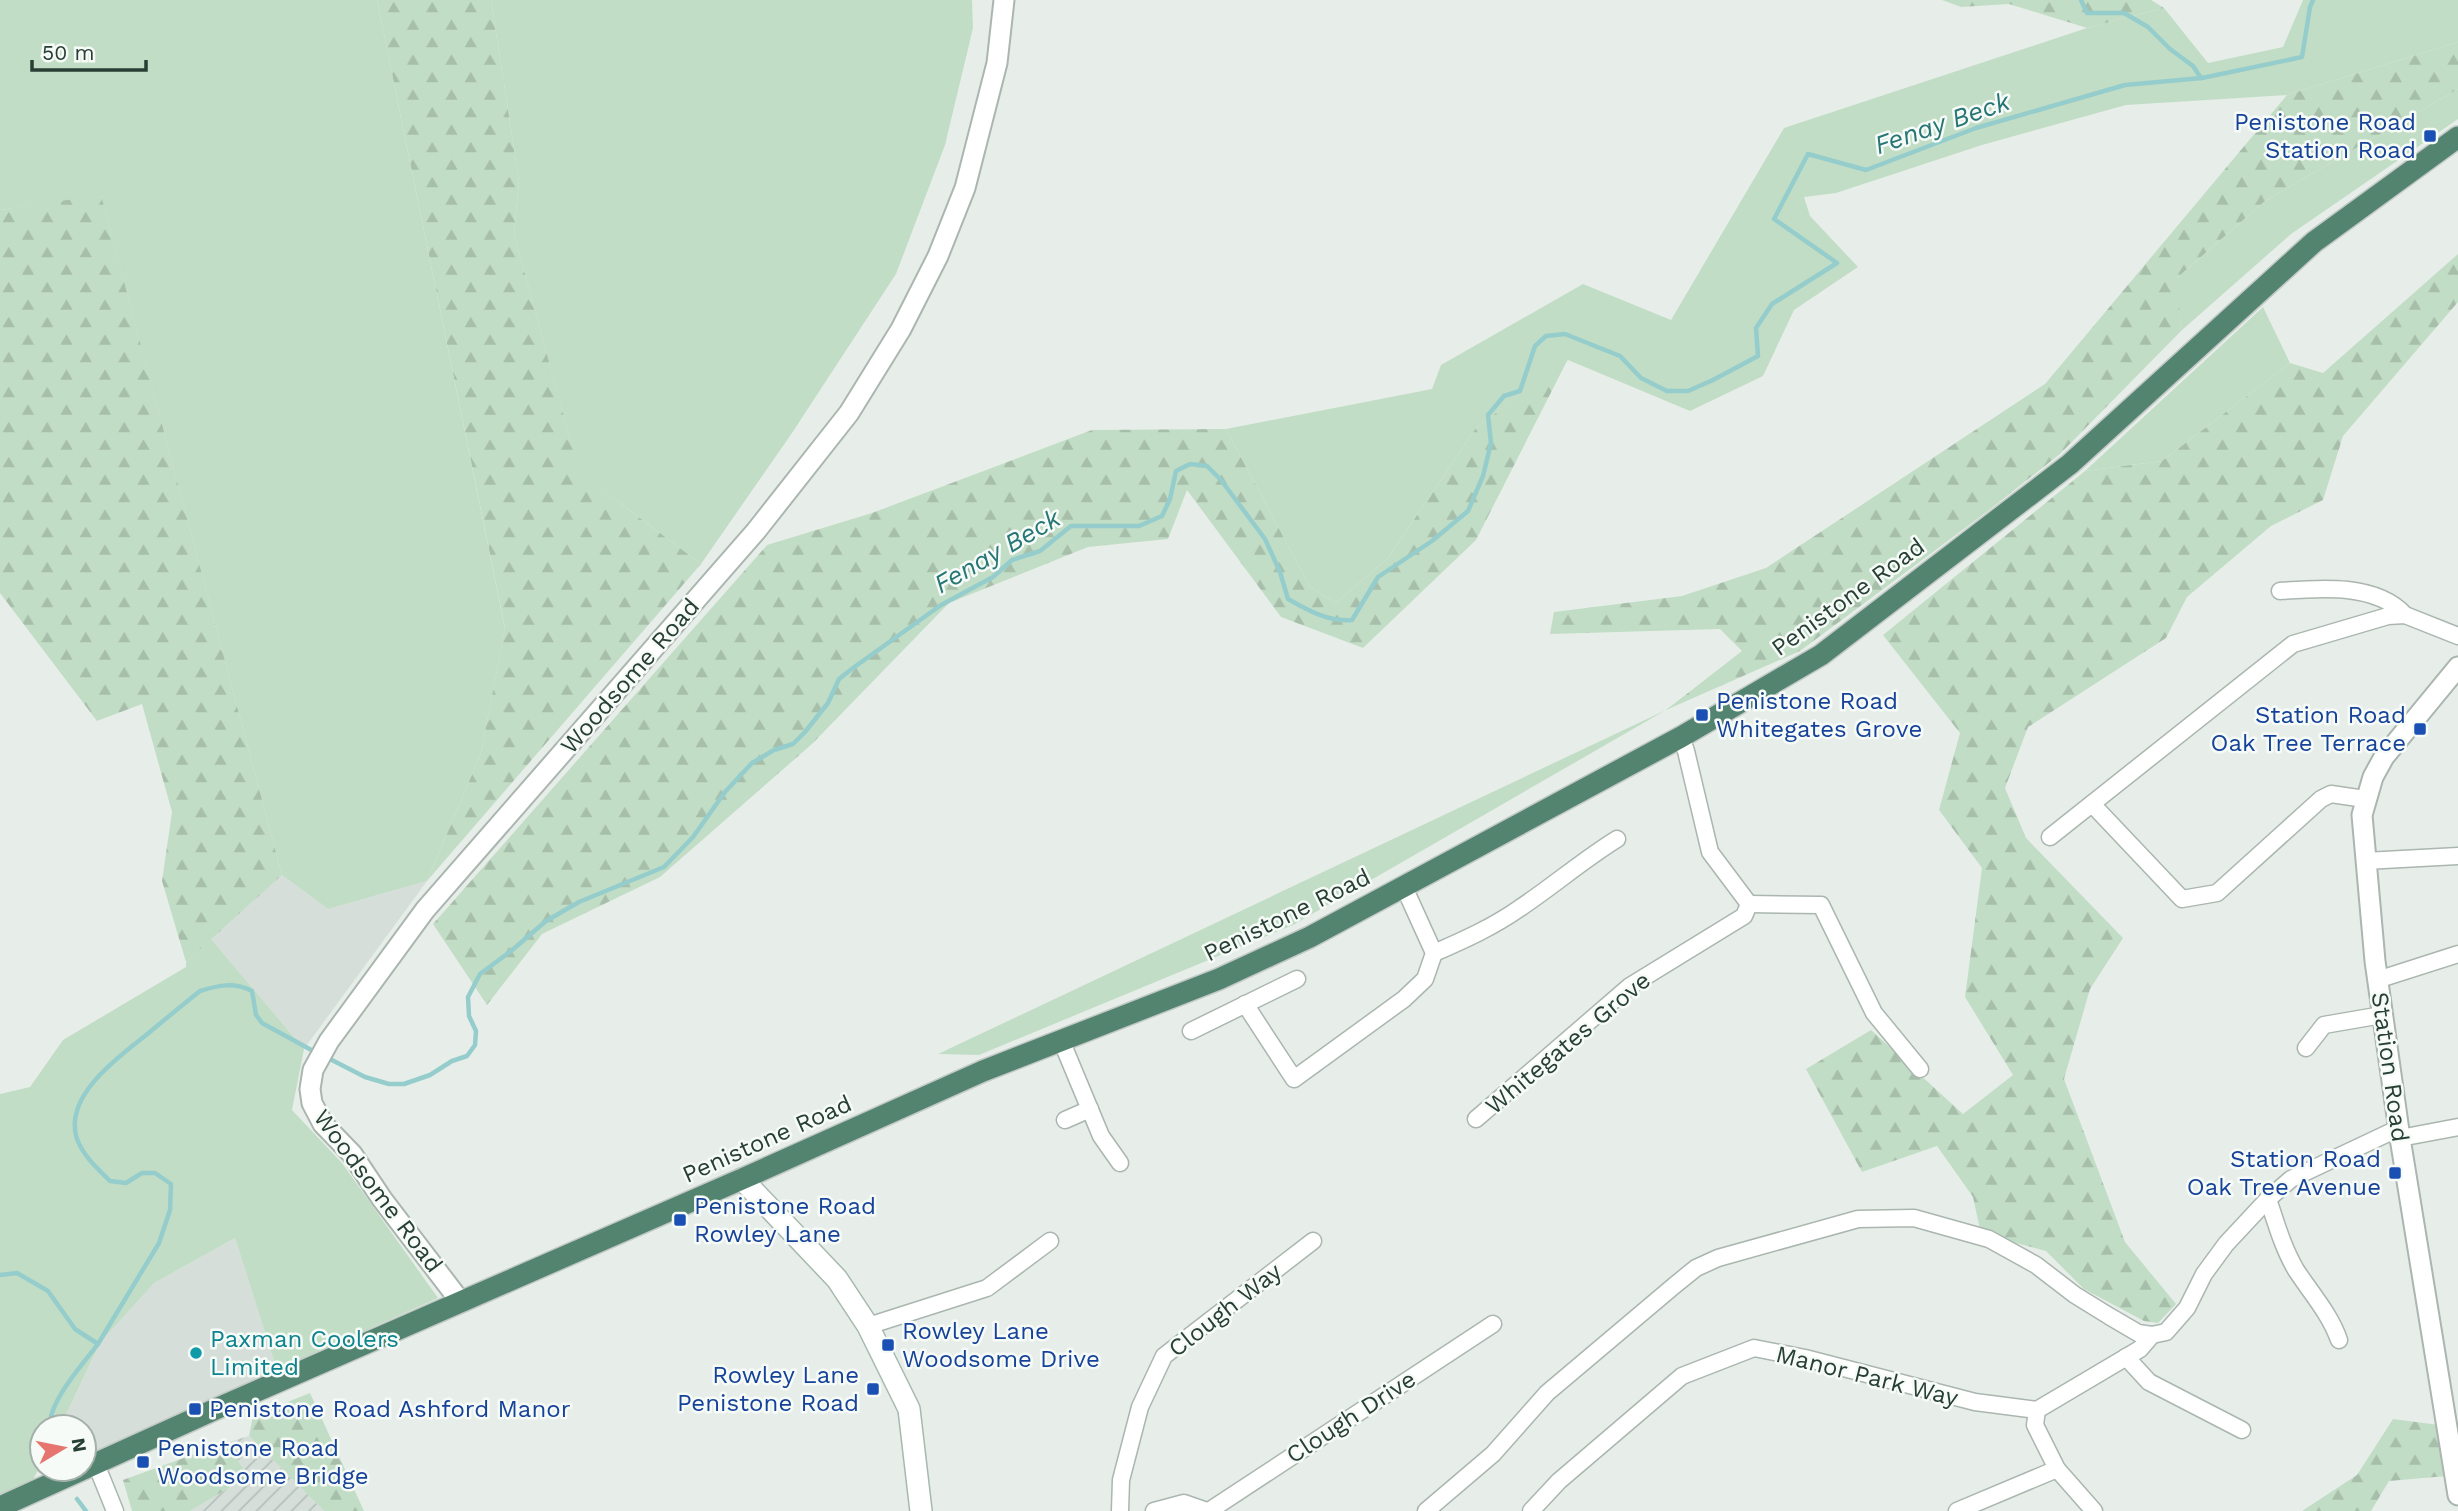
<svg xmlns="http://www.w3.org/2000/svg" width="2458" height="1511" font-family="'Work Sans',sans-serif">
<defs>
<pattern id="industrial-furrows" width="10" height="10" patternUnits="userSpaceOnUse" patternTransform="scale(1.75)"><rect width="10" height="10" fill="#d5ded8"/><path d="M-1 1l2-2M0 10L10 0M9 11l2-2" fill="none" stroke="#b7c0ba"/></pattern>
<pattern id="forest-firs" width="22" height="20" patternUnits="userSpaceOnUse" patternTransform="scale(1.75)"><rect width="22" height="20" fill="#c2ddc5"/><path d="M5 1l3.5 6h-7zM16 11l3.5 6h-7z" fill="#a7bfaa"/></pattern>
</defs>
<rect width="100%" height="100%" fill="#e7eee9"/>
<g fill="#d5ded8">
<polygon points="282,875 328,909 427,881 304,1049 211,939"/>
<polygon points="235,1238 277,1370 84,1457 84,1427 60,1427 105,1333 154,1283"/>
</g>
<polygon fill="url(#industrial-furrows)" points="249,1436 324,1511 190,1511 249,1476 225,1443"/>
<g fill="#c2ddc5">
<polygon points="0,0 377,0 505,629 481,753 427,881 328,909 282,875 101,196 0,210"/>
<polygon points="491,0 972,0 973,28 945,145 896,274 792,433 701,564 619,502 578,469 514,234 519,181"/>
<polygon points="2303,0 2458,0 2458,42 2287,95 2126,105 1982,145 1836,193 1804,197 1810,216 1858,267 1794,310 1763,376 1690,411 1568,360 1476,428 1388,558 1336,603 1310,587 1226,429 1432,389 1441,365 1583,284 1671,320 1784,128 2087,28 2164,8 2208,63 2283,47"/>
<polygon points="2458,89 2458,119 2291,234 2181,331 2176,279 2265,201"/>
<polygon points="2263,307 2290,363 2162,461 2085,471"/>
<polygon points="1666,710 1293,925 979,1055 938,1054"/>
<polygon points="211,939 304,1049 292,1110 342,1163 438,1298 277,1370 235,1238 154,1283 101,1341 60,1427 42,1427 42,1462 33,1480 0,1494 0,1094 30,1087 63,1040 186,967 186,962"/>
</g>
<g fill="url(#forest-firs)">
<polygon points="377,0 491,0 519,181 514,234 578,468 619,502 701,564 427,881 481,753 505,628"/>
<polygon points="1942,0 2151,0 2164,8 2087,28 2009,4 1961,7"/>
<polygon points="2458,42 2458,89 2265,201 2177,278 2181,331 2060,454 1988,511 1800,651 1666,710 1742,651 1720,629 1550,634 1554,612 1682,596 1766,568 2045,384 2287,95"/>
<polygon points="101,195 282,875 186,962 162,881 172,812 142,704 97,721 0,593 0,210"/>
<polygon points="2458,254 2458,302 2343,436 2323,500 2271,526 2187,597 2166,638 2028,727 2005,788 2026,838 2123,938 2090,989 2064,1079 2125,1242 2176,1304 2158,1323 2144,1321 2084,1289 2046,1251 1981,1234 1973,1197 1937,1146 1862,1172 1806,1069 1871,1030 1963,1114 2013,1075 1965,997 1982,868 1939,810 1960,733 1883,635 2085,471 2162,461 2290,363 2323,373"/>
<polygon points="1568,359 1476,540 1363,648 1281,617 1187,490 1168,539 1088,547 949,603 812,744 660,877 542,934 487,1005 433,924 767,545 872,513 1092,430 1226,429 1310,587 1336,603 1388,558 1476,428"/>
<polygon points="310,1393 364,1511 324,1511 249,1436 253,1416"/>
<polygon points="2393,1419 2439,1425 2447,1476 2389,1481 2371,1511 2302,1511 2357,1475"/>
<polygon points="225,1443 249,1476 190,1511 132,1511 123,1480"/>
</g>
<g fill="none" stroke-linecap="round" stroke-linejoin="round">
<g stroke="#95cdcc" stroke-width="4.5">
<polyline points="2081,0 2087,13 2124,13 2148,27 2170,49 2193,66 2201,78"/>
<path d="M326 1057 365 1077 389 1084H404L430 1075 452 1061 467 1056 475 1045 476 1031 469 1016 468 997 480 974 511 951 546 921 579 902 664 867 693 837 725 792 752 763 774 750 793 744 805 732 828 703 839 679 853 668 941 605 993 577 1012 560 1040 551 1071 526H1139L1162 516 1170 499 1176 471 1190 464 1207 466 1221 480 1265 539 1280 572 1288 599C1308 610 1328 622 1352 620L1378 577 1432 541 1468 511 1483 476 1491 443 1488 415 1504 396 1520 391 1535 346 1546 336 1565 334 1620 356 1641 378 1667 391H1688L1713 380 1758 356 1756 328 1772 304 1837 263 1774 219 1808 154 1866 170 1976 128 2125 85 2202 78 2302 57 2310 7 2313 0"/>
<path d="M0 1275 17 1273 48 1291 75 1329 98 1344 159 1243 170 1210 171 1184 155 1173H142L126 1183 110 1181C97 1168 84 1157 77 1139 63 1097 117 1058 145 1036 163 1021 181 1006 200 991 219 985 234 982 252 991L256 1015 262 1023 315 1052"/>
<path d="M50 1427C48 1402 83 1364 98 1344"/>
<polyline points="77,1499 86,1511"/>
</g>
<g stroke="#aab6af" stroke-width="19">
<g id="minor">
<path d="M2280 591C2319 588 2376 583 2405 615"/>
<polyline points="2092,804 2182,899 2217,893 2321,799 2331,794 2365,799"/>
<polyline points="2050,837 2293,644 2388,616 2405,615 2458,636"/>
<polyline points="2365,861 2458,856"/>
<polyline points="1749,904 1821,905 1874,1013 1920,1069"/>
<path d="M1434 953C1464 940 1493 927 1520 908 1553 886 1583 860 1617 839"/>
<polyline points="2377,980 2458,954"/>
<polyline points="1245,1004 1294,1079 1404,999 1425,979 1434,953 1404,887"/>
<polyline points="1191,1031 1297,979"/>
<polyline points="1061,1040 1101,1136 1120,1163"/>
<polyline points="2306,1048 2324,1025 2382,1015"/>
<polyline points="1476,1119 1630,986 1744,916 1749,904 1710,852 1686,751 1681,737"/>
<polyline points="1065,1120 1090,1109"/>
<polyline points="2400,1138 2458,1127"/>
<path d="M2268 1199C2276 1223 2283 1248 2296 1270 2311 1293 2330 1314 2339 1340"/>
<polyline points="868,1326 987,1288 1050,1241"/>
<polyline points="2126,1357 2149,1382 2242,1430"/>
<polyline points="2037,1410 2035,1425 2057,1469 2094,1511"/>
<polyline points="96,1464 115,1511"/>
<polyline points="1120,1511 1121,1480 1140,1407 1164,1356 1313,1241"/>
<polyline points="1154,1511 1184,1503 1207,1511"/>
<polyline points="1209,1511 1493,1324"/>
<polyline points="1426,1511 1493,1454 1547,1393 1675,1285 1696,1268 1718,1258 1858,1219 1914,1218 1989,1239 2036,1265 2075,1295 2109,1316 2138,1333 2152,1335 2166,1332 2187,1308 2204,1274 2226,1244 2268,1199 2291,1179 2399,1128"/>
<polyline points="1531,1511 1559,1481 1682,1376 1754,1348 1805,1358 1975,1402 2037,1410 2140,1349 2152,1335"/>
<polyline points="1957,1511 2057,1469"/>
</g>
</g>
<g stroke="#aab6af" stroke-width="23">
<g id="tertiary">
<polyline points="2458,667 2384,757 2373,777 2362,815 2375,961 2400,1138 2458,1495"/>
<polyline points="460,1301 382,1199 352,1154 323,1124 312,1103 310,1089 313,1070 329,1041 425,910 756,531 849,413 901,329 938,256 965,188 997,63 1004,0"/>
</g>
</g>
<g stroke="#a6b9af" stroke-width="24">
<polyline id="secondary" points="742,1179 837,1279 868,1326 909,1409 921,1511"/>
</g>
<g stroke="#c3c9c6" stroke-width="24">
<polyline id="trunk" points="0,1507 218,1408 742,1179 983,1071 1219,979 1310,937 1681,737 1821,655 2070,464 2314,242 2458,137"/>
</g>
<use href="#minor" stroke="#fff" stroke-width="16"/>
<use href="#tertiary" stroke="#fff" stroke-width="19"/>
<use href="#secondary" stroke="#fff" stroke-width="21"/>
<use href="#trunk" stroke="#528470" stroke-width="21"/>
</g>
<g fill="#1a4fb4" stroke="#f7fbf8" stroke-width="2.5">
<rect x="2423" y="129" width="14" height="14" rx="3.5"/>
<rect x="1695" y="708" width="14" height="14" rx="3.5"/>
<rect x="2413" y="722" width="14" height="14" rx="3.5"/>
<rect x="2388" y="1166" width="14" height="14" rx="3.5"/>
<rect x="673" y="1213" width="14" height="14" rx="3.5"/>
<rect x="881" y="1338" width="14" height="14" rx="3.5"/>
<rect x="866" y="1382" width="14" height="14" rx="3.5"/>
<rect x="188" y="1402" width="14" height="14" rx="3.5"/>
<rect x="136" y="1455" width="14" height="14" rx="3.5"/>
</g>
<circle fill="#0f9aa8" stroke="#f7fbf8" stroke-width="2.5" cx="196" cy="1353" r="7"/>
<g text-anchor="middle" stroke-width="5" stroke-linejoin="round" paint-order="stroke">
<g font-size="24" fill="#164399" stroke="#f7fbf8" text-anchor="start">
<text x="2416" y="130" text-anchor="end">Penistone Road<tspan x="2416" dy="28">Station Road</tspan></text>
<text x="1716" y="709">Penistone Road<tspan x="1716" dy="28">Whitegates Grove</tspan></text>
<text x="2406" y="723" text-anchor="end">Station Road<tspan x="2406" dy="28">Oak Tree Terrace</tspan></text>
<text x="2381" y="1167" text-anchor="end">Station Road<tspan x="2381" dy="28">Oak Tree Avenue</tspan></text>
<text x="694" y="1214">Penistone Road<tspan x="694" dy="28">Rowley Lane</tspan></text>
<text x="902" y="1339">Rowley Lane<tspan x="902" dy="28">Woodsome Drive</tspan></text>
<text x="859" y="1383" text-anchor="end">Rowley Lane<tspan x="859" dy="28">Penistone Road</tspan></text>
<text x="209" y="1417">Penistone Road Ashford Manor</text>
<text x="157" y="1456">Penistone Road<tspan x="157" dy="28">Woodsome Bridge</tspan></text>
</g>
<g font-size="24" fill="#273f34" stroke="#f7fbf8">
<text transform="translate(1848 597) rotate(-36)" y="8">Penistone Road</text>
<text transform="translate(630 676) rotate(-49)" y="8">Woodsome Road</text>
<text transform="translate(1287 915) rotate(-26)" y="8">Penistone Road</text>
<text transform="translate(1568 1043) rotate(-40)" y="8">Whitegates Grove</text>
<text transform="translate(2390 1067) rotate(82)" y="8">Station Road</text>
<text transform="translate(767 1139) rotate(-24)" y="8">Penistone Road</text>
<text transform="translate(378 1191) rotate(53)" y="8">Woodsome Road</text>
<text transform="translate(1225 1310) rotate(-38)" y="8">Clough Way</text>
<text transform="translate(1867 1376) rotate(14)" y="8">Manor Park Way</text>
<text transform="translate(1351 1417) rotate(-33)" y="8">Clough Drive</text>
</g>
<g font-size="24" fill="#0d838f" stroke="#f7fbf8" text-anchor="start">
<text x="210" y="1347">Paxman Coolers<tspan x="210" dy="28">Limited</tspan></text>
</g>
<g font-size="26" font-style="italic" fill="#267675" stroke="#f7fbf8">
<text transform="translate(1942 123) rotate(-19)" y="9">Fenay Beck</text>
<text transform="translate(997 551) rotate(-30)" y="9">Fenay Beck</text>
</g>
</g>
<g transform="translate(63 1448) rotate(80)"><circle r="33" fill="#f7fbf8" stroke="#a4b0aa" stroke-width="2"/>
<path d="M0-5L12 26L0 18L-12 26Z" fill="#e5756e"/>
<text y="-10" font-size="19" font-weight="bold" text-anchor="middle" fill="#273f34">N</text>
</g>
<path d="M32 60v10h114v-10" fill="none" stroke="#273f34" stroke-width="3.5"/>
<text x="42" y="60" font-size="21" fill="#273f34" stroke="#f7fbf8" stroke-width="5" paint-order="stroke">50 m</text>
</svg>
